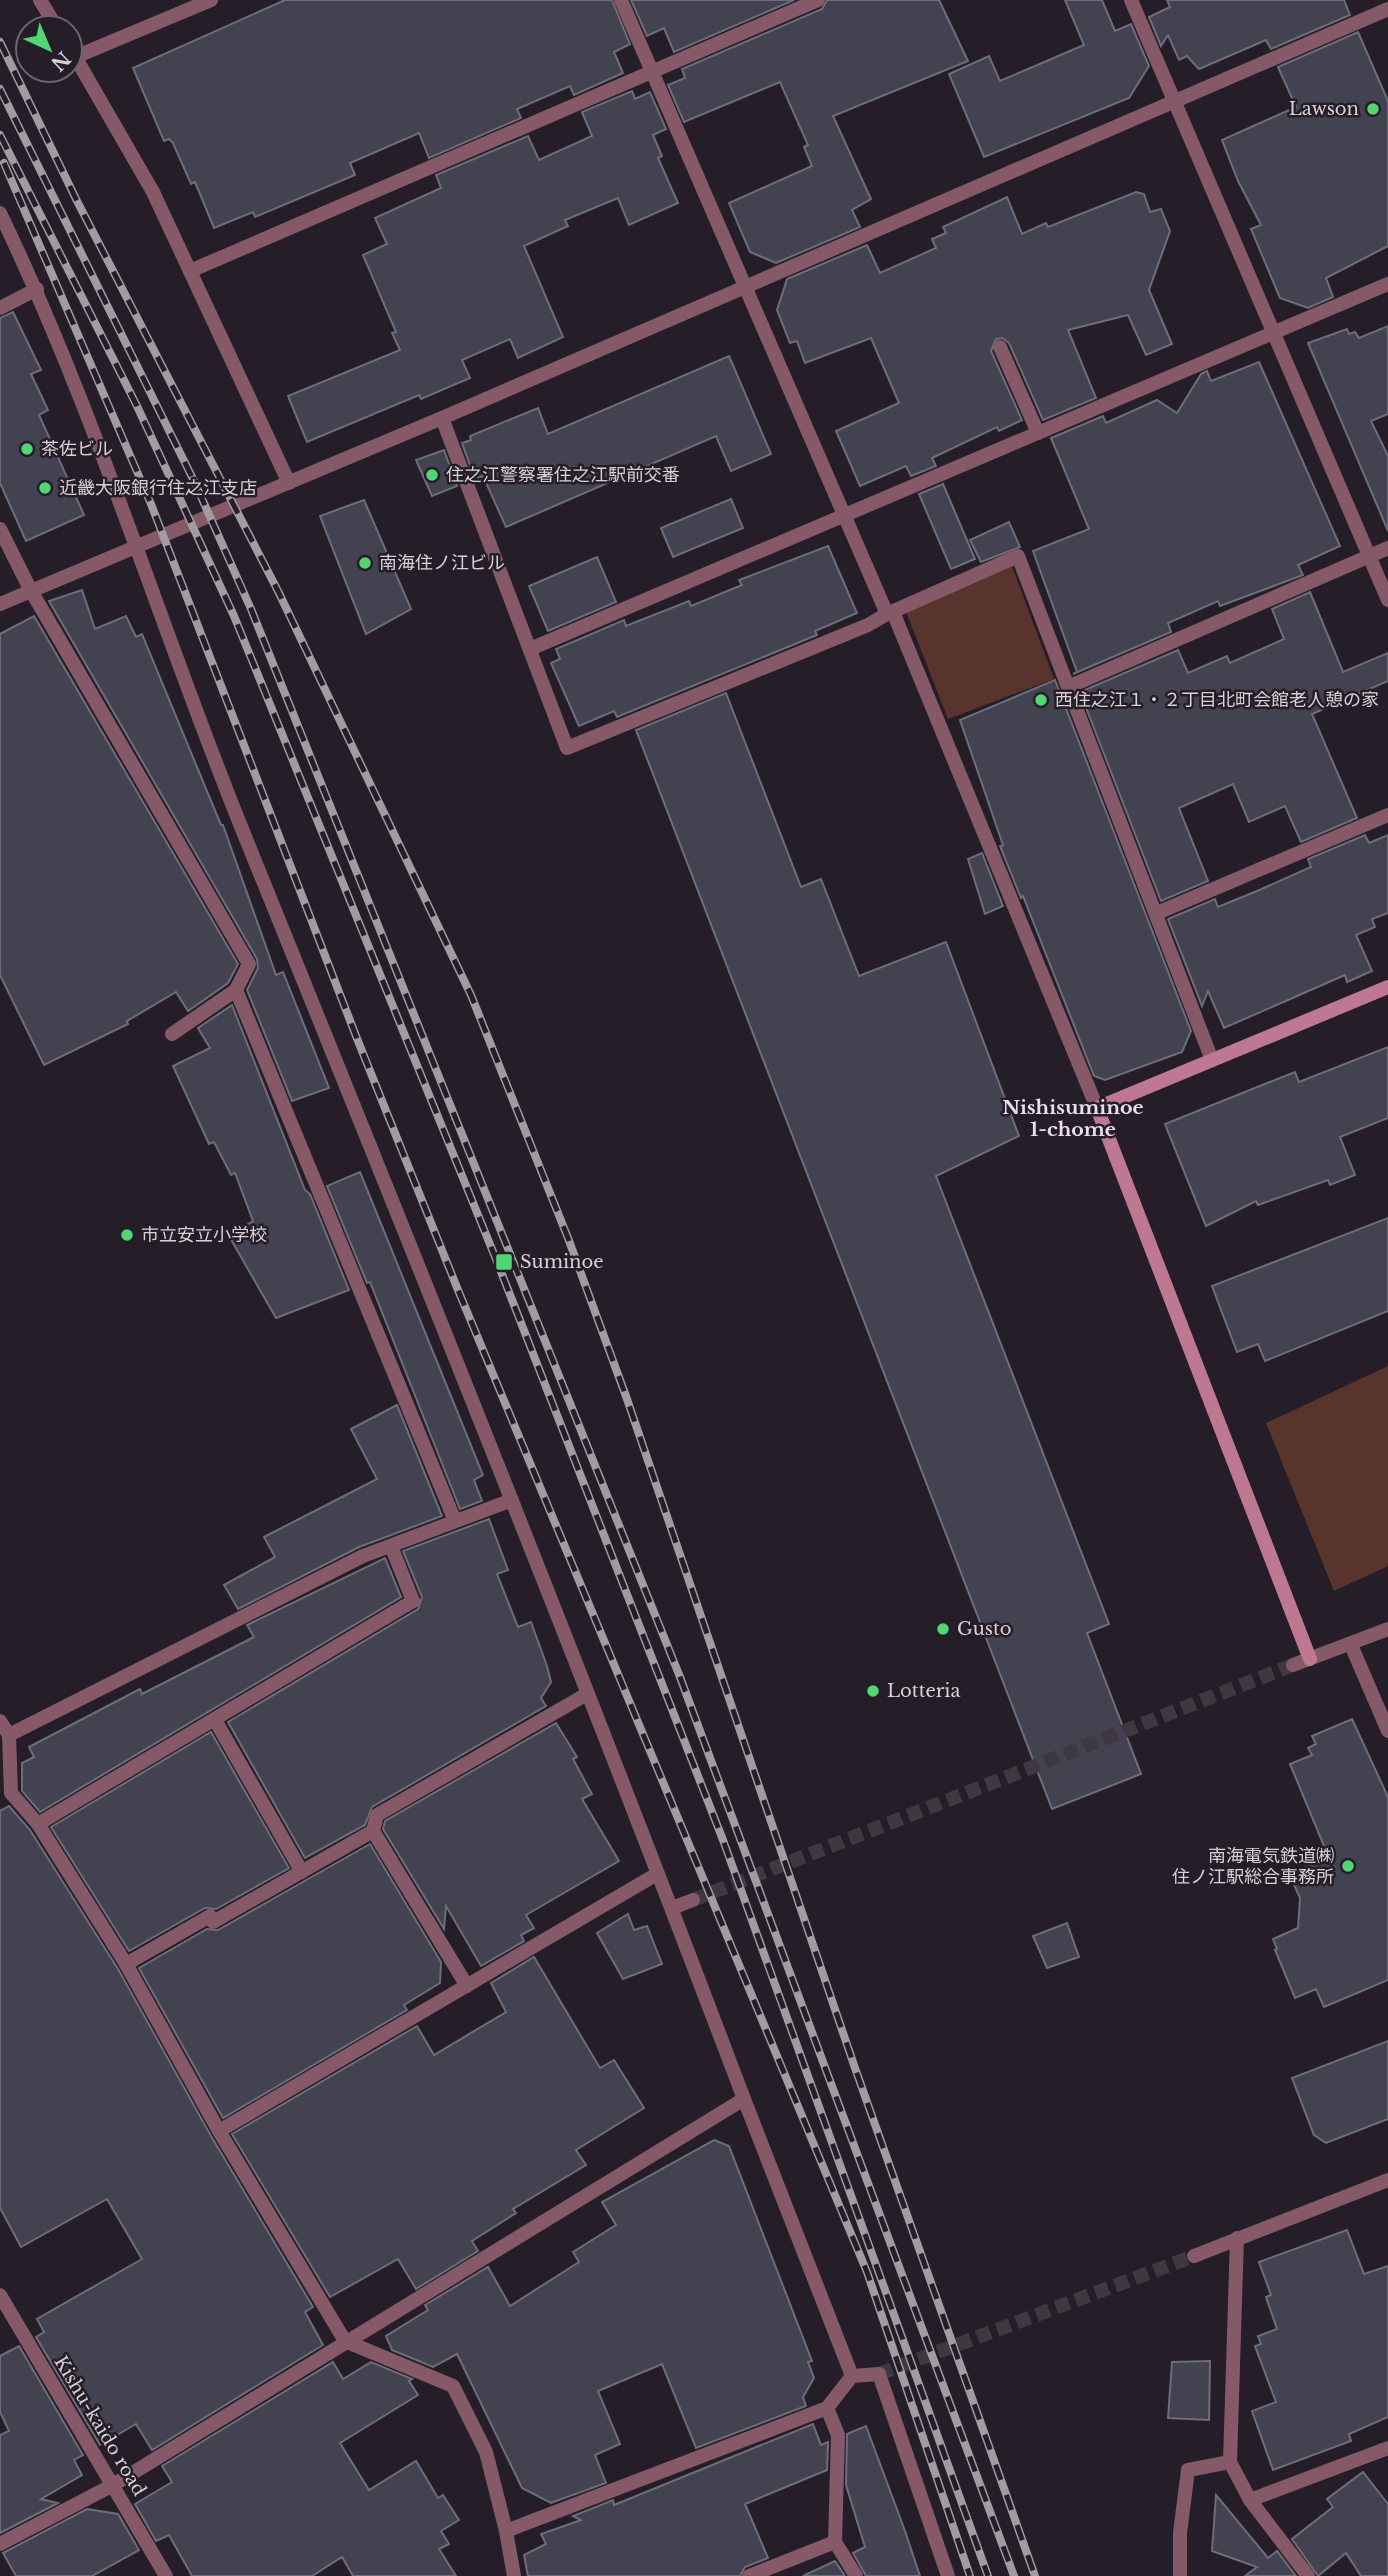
<svg xmlns="http://www.w3.org/2000/svg" width="1388" height="2576" font-family="'Libre Baskerville','Noto Sans JP',serif">
<rect width="100%" height="100%" fill="#251d27"/>
<g fill="#59342d">
<polygon points="1012,566 1054,679 948,719 906,612"/>
<polygon points="1388,1366 1388,1566 1334,1591 1266,1423"/>
</g>
<g fill="#434250" stroke="#6d6d7b" stroke-width="2">
<polygon points="285,0 612,0 630,44 614,52 623,73 574,95 570,86 517,109 521,118 429,158 419,133 350,163 355,175 255,217 253,212 214,228 195,182 191,184 173,143 169,139 164,141 133,68"/>
<polygon points="631,0 794,0 674,52 664,28 647,36"/>
<polygon points="827,0 939,0 968,61 833,116 871,199 852,210 860,227 776,263 750,252 729,203 812,166 804,147 808,145 780,82 684,122 668,85 685,78 682,69 822,9"/>
<polygon points="1065,0 1102,0 1115,31 1131,24 1149,66 1129,98 984,157 949,74 989,56 1000,81 1084,45"/>
<polygon points="1167,0 1344,0 1350,15 1271,49 1266,40 1199,69 1187,56 1179,60 1168,35 1161,46 1149,17 1170,7"/>
<polygon points="1358,32 1388,101 1388,246 1326,278 1333,297 1308,308 1280,298 1251,229 1261,225 1238,181 1222,140 1296,107 1278,67"/>
<polygon points="632,91 635,99 650,92 666,129 653,135 662,156 658,158 678,203 629,225 618,198 565,220 568,226 524,246 563,337 518,358 510,339 462,360 470,378 421,399 419,395 307,442 288,396 400,350 392,333 396,332 363,255 387,244 375,218 441,188 436,175 528,136 539,160 592,136 582,112"/>
<polygon points="1136,192 1144,194 1150,212 1161,209 1170,231 1149,290 1172,344 1146,355 1128,315 1068,330 1096,398 1043,420 1009,343 1002,338 996,339 991,351 1022,420 999,431 997,427 932,458 936,466 911,476 906,466 860,486 836,431 899,403 871,338 805,363 797,341 790,343 777,310 787,279 867,245 880,273 936,248 932,239 946,233 943,227 1007,197 1022,234 1046,223 1048,227"/>
<polygon points="13,312 41,370 31,374 48,410 39,415 84,515 26,541 0,483 0,318"/>
<polygon points="1388,326 1388,414 1371,421 1388,456 1388,531 1308,343 1347,329 1349,334 1355,332 1359,338"/>
<polygon points="729,356 771,454 731,471 716,436 506,527 483,476 475,479 462,443 471,440 470,436 538,408 548,434"/>
<polygon points="1259,362 1340,546 1298,565 1303,575 1220,606 1218,601 1168,623 1171,632 1073,674 1077,672 1033,551 1089,529 1051,438 1103,416 1106,423 1157,400 1177,413 1201,374 1207,371 1211,381"/>
<polygon points="444,450 457,486 432,496 416,460"/>
<polygon points="943,484 975,559 951,569 919,494"/>
<polygon points="731,499 743,528 673,557 661,528"/>
<polygon points="364,500 411,609 366,634 320,516"/>
<polygon points="1009,522 1020,547 981,562 970,540"/>
<polygon points="828,546 857,613 815,631 817,635 778,651 617,717 614,711 579,726 551,663 560,659 556,649 624,620 626,626 689,601 691,606 742,585 739,580"/>
<polygon points="597,557 616,602 548,631 529,586"/>
<polygon points="82,590 95,629 126,616 136,637 142,634 221,825 223,825 276,975 283,972 329,1088 292,1101 247,990 258,968 257,959 49,601"/>
<polygon points="1310,592 1343,672 1388,653 1388,681 1312,714 1357,818 1301,842 1285,806 1249,822 1233,784 1179,808 1208,881 1161,901 1080,692 1178,650 1188,673 1227,656 1230,663 1284,639 1272,609"/>
<polygon points="34,616 238,964 228,983 188,1011 176,992 127,1021 128,1024 44,1065 0,975 0,634"/>
<polygon points="1055,680 1191,1031 1182,1052 1105,1080 1094,1076 1023,896 1021,898 1000,846 1003,845 960,720"/>
<polygon points="726,693 801,887 821,879 859,976 946,942 1019,1136 936,1176 1109,1624 1087,1633 1141,1774 1052,1809 636,730"/>
<polygon points="1365,835 1369,843 1388,835 1388,913 1372,919 1375,927 1356,935 1372,971 1347,982 1345,975 1224,1028 1208,991 1202,1006 1168,919 1215,899 1218,907 1257,891 1311,867 1308,859"/>
<polygon points="982,853 1003,906 985,914 968,859"/>
<polygon points="232,1005 305,1190 310,1194 349,1290 276,1318 229,1236 253,1221 235,1173 231,1175 214,1142 209,1144 173,1066 210,1048 198,1028"/>
<polygon points="1388,1047 1388,1118 1340,1137 1355,1175 1330,1185 1328,1180 1258,1205 1256,1201 1206,1226 1165,1124 1295,1072 1299,1082"/>
<polygon points="360,1172 483,1475 474,1480 482,1501 460,1509 370,1282 367,1283 327,1186"/>
<polygon points="1388,1218 1388,1311 1265,1361 1258,1344 1237,1352 1212,1286"/>
<polygon points="397,1405 442,1516 359,1547 238,1609 224,1585 275,1557 264,1537 377,1479 351,1429"/>
<polygon points="489,1519 508,1570 497,1574 518,1627 531,1622 547,1666 551,1682 541,1698 546,1706 372,1807 365,1825 305,1858 228,1722 418,1609 422,1597 403,1551"/>
<polygon points="385,1558 401,1597 40,1812 22,1791 22,1763 34,1757 29,1747 140,1689 142,1694 254,1637 247,1625"/>
<polygon points="1352,1719 1388,1797 1388,1980 1324,2007 1316,1989 1295,1998 1275,1950 1277,1949 1273,1939 1298,1928 1300,1898 1289,1874 1329,1858 1290,1764 1312,1755 1308,1748 1316,1744 1312,1736"/>
<polygon points="556,1723 577,1757 573,1759 592,1794 582,1799 619,1861 526,1915 534,1928 521,1935 524,1941 481,1966 446,1906 444,1929 383,1829 385,1821"/>
<polygon points="211,1732 289,1868 216,1909 205,1908 129,1951 51,1827"/>
<polygon points="9,1806 30,1830 118,1969 211,2136 313,2307 305,2312 323,2345 152,2450 136,2424 100,2445 36,2337 44,2332 37,2319 142,2259 107,2199 21,2247 0,2208 0,1811"/>
<polygon points="370,1844 441,1962 440,1983 404,2005 407,2010 223,2118 139,1968 207,1929 218,1930"/>
<polygon points="628,1914 634,1930 647,1926 662,1964 623,1979 597,1933"/>
<polygon points="1067,1923 1079,1957 1047,1968 1033,1936"/>
<polygon points="534,1957 600,2068 614,2060 644,2108 576,2150 586,2165 513,2209 516,2213 472,2241 478,2251 416,2289 398,2259 330,2297 232,2134 417,2026 434,2055 506,2012 491,1983"/>
<polygon points="1388,2041 1388,2119 1326,2143 1314,2135 1292,2078"/>
<polygon points="714,2140 729,2146 812,2361 808,2362 814,2378 803,2397 806,2406 696,2448 662,2364 598,2391 620,2444 595,2455 606,2483 551,2503 522,2488 457,2354 433,2367 392,2350 386,2336 428,2310 425,2305 488,2267 510,2306 579,2262 573,2252 616,2225 602,2202"/>
<polygon points="1347,2230 1364,2274 1388,2266 1388,2417 1349,2434 1351,2441 1273,2470 1252,2411 1276,2402 1255,2346 1261,2344 1258,2336 1277,2329 1266,2297 1271,2295 1259,2262"/>
<polygon points="19,2346 83,2455 74,2460 82,2475 41,2499 58,2503 0,2533 0,2435 9,2431 0,2412 0,2356"/>
<polygon points="1210,2361 1209,2420 1168,2418 1172,2362"/>
<polygon points="333,2362 343,2379 371,2362 412,2379 409,2381 418,2395 340,2443 369,2490 416,2461 438,2498 443,2495 459,2520 441,2531 449,2544 439,2549 456,2576 353,2576 342,2557 312,2576 192,2576 169,2535 156,2541 135,2504 172,2482 162,2466"/>
<polygon points="813,2424 821,2445 828,2442 827,2470 745,2504 768,2558 745,2567 740,2576 528,2576 524,2555 546,2544 541,2534 581,2520 573,2516 613,2500 614,2505"/>
<polygon points="866,2426 905,2531 920,2576 866,2576 853,2553 865,2547 846,2485 847,2434"/>
<polygon points="1363,2472 1388,2504 1388,2576 1361,2576 1346,2553 1318,2576 1292,2539 1333,2507 1327,2499"/>
<polygon points="1216,2495 1268,2558 1277,2551 1296,2576 1245,2576 1257,2567 1212,2551"/>
<polygon points="87,2509 118,2514 139,2550 92,2576 16,2576 3,2553"/>
<polygon points="835,2561 845,2576 803,2576"/>
</g>
<g fill="none" stroke-linecap="round" stroke-linejoin="round">
<g stroke="#403841" stroke-width="14" stroke-dasharray="14 7" stroke-linecap="butt">
<polyline points="693,1900 1293,1665"/>
<polyline points="879,2374 1194,2256"/>
</g>
<polyline stroke="#855968" stroke-width="14" points="391,1546 413,1601"/>
<g stroke="#855968" stroke-width="14">
<polyline points="40,0 57,28"/>
<polyline points="621,0 887,614"/>
<polyline points="1131,0 1388,600"/>
<polyline points="70,48 153,192 289,483"/>
<polyline points="75,57 211,0"/>
<path d="M0 213C96 412 159 624 242 829 413 1251 583 1673 744 2099L113 2485 0 2544"/>
<polyline points="190,271 818,0"/>
<polyline points="0,308 37,289"/>
<polyline points="1000,347 1038,433"/>
<polyline points="442,418 567,748 868,625 887,614 1018,556 1068,687 1388,548"/>
<polyline points="0,529 30,589 249,964 236,990 172,1034"/>
<polyline points="0,604 442,418 1388,9"/>
<polyline points="893,612 1097,1108"/>
<polyline points="530,649 1388,284"/>
<polyline points="1068,687 1212,1060"/>
<polyline points="1157,913 1388,815"/>
<polyline points="236,990 455,1521"/>
<polyline points="1351,1645 1388,1731"/>
<polyline points="1293,1665 1388,1629"/>
<polyline points="215,1720 302,1872"/>
<polyline points="0,1721 9,1735 11,1793 38,1824 126,1964 219,2131 345,2341 453,2386 486,2452 506,2531 514,2576"/>
<polyline points="9,1735 363,1556 512,1500"/>
<polyline points="38,1824 413,1601"/>
<polyline points="373,1831 467,1986"/>
<polyline points="672,1908 693,1900"/>
<polyline points="126,1964 210,1916 213,1922 373,1831 377,1815 587,1694"/>
<polyline points="744,2099 852,2376"/>
<polyline points="219,2131 657,1874"/>
<polyline points="1237,2238 1230,2462 1250,2500 1308,2576"/>
<polyline points="1194,2256 1388,2180"/>
<polyline points="0,2295 166,2576"/>
<polyline points="827,2408 838,2435 835,2542 856,2576"/>
<polyline points="1250,2500 1388,2448"/>
<polyline points="506,2531 827,2408 852,2376 879,2374 948,2576"/>
<polyline points="749,2576 835,2542"/>
<polyline points="1180,2576 1180,2533 1188,2470 1230,2462"/>
</g>
<polyline stroke="#bf7892" stroke-width="14" points="1310,1659 1097,1108 1388,987"/>
<g stroke="#a29ba2" stroke-width="8">
<g id="rail">
<polyline points="0,42 77,201 278,591 471,995 568,1238 627,1399 855,2068 1035,2576"/>
<polyline points="0,89 195,483 251,609 680,1677 1014,2576"/>
<polyline points="0,135 137,406 234,616 498,1264 723,1840 988,2576"/>
<polyline points="4,163 151,504 356,1036 458,1290 867,2272 970,2576"/>
</g>
</g>
<use href="#rail" stroke="#251d27" stroke-width="5" stroke-dasharray="16" stroke-linecap="butt"/>
</g>
<g fill="#51d674" stroke="#251d27" stroke-width="2.5">
<circle cx="1373" cy="109" r="7"/>
<circle cx="27" cy="449" r="7"/>
<circle cx="432" cy="475" r="7"/>
<circle cx="45" cy="488" r="7"/>
<circle cx="365" cy="563" r="7"/>
<circle cx="1041" cy="700" r="7"/>
<circle cx="127" cy="1235" r="7"/>
<rect x="495" y="1253" width="18" height="18" rx="3.5"/>
<circle cx="943" cy="1629" r="7"/>
<circle cx="873" cy="1691" r="7"/>
<circle cx="1348" cy="1866" r="7"/>
</g>
<g text-anchor="middle" stroke-width="5" stroke-linejoin="round" paint-order="stroke">
<g font-size="18" fill="#d7d1d7" stroke="#251d27" text-anchor="start">
<text x="1359" y="115" text-anchor="end">Lawson</text>
<text x="41" y="455">茶佐ビル</text>
<text x="446" y="481">住之江警察署住之江駅前交番</text>
<text x="59" y="494">近畿大阪銀行住之江支店</text>
<text x="379" y="569">南海住ノ江ビル</text>
<text x="1055" y="706">西住之江１・２丁目北町会館老人憩の家</text>
<text x="141" y="1241">市立安立小学校</text>
<text x="520" y="1268">Suminoe</text>
<text x="957" y="1635">Gusto</text>
<text x="887" y="1697">Lotteria</text>
<text x="1334" y="1862" text-anchor="end">南海電気鉄道㈱<tspan x="1334" dy="21">住ノ江駅総合事務所</tspan></text>
</g>
<g font-size="18" fill="#d7d1d7" stroke="#251d27">
<text transform="translate(100 2426) rotate(59)" y="6">Kishu-kaido road</text>
</g>
<g font-size="19" font-weight="bold" fill="#eadeec" stroke="#251d27">
<text x="1073" y="1114">Nishisuminoe<tspan x="1073" dy="22">1-chome</tspan></text>
</g>
</g>
<g transform="translate(49 49) rotate(136)"><circle r="33" fill="#251d27" stroke="#6c656d" stroke-width="2"/>
<path d="M0-5L12 26L0 18L-12 26Z" fill="#51d674"/>
<text y="-10" font-size="19" font-weight="bold" text-anchor="middle" fill="#d7d1d7">N</text>
</g>
</svg>
